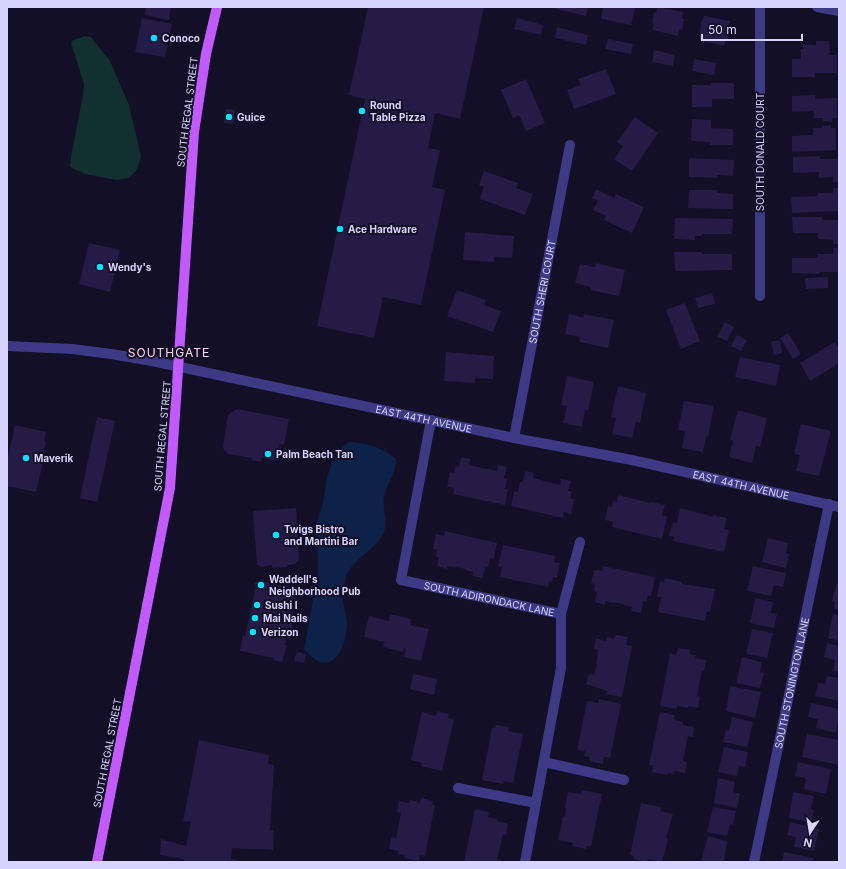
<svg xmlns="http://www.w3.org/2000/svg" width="846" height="869" font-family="Inter,sans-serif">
<rect width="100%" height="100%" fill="#130f26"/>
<polygon fill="#12302f" points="85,36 91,37 110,61 129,105 141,156 137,169 129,178 117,180 85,174 70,167 71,157 83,95 84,84 71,43 73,40"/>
<path fill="#0c2248" d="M348 442C365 442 383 448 396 459 396 473 387 483 384 497 382 511 390 525 381 538 371 552 352 560 346 577 344 583 342 594 343 601 344 609 347 617 347 625 346 640 339 670 318 661 313 659 308 653 304 649L318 573 317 522 323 503 327 477 331 466 342 448Z"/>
<g fill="#241b47">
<polygon points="146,7 171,7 169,20 145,15"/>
<polygon points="368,7 484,7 460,119 435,113 428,148 440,150 432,187 445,190 421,305 383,297 374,338 317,326 365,99 349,95"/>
<polygon points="557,7 588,7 586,16 556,9"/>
<polygon points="603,7 635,7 631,25 601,19"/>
<polygon points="657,7 683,12 682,19 684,19 682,30 679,29 678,36 652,30 654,24 652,23 654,12 656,13"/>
<polygon points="704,16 730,21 728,28 730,28 728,40 726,39 724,46 699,40 701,22 702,22"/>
<polygon points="142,18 172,24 165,57 135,52"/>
<polygon points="517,18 543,25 541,35 514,29"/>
<polygon points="557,27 588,35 586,45 555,38"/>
<polygon points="608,39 633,44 631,54 605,49"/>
<polygon points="816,41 829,41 830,55 837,55 837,73 815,73 815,77 792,77 792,59 801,59 801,49 803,49 803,44 816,45"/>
<polygon points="654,50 675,55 673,66 652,62"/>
<polygon points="694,59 716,63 714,75 692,71"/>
<polygon points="606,69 616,94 574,109 567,90 581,85 578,79"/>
<polygon points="526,79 545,123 526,131 519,115 513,118 501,90"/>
<polygon points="711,83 734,83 734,99 712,99 712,107 692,107 692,85 711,85"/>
<polygon points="815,95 815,99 837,98 837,118 832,118 832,122 823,121 823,118 814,118 814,111 792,112 792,96"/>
<polygon points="226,109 235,110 233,124 224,123"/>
<polygon points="635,117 658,133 632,171 614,159 623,146 617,142"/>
<polygon points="692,119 711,120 711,128 733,129 733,145 710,145 710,142 691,141"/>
<polygon points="831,125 831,128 836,128 836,150 792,152 792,136 813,135 813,128 822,128 822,126"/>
<polygon points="820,156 820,159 839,159 839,182 833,182 833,177 819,178 819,172 793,173 793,157"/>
<polygon points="689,158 734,160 733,176 717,175 717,178 689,177"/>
<polygon points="484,171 518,183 516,188 533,194 525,215 480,199 484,187 479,185"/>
<polygon points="833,188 839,188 839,211 792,213 791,197 818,196 818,193 833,193"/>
<polygon points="596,189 614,198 616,194 644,207 632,233 604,220 606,216 593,210 598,201 592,198"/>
<polygon points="689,190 717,190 717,193 733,194 733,209 688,208"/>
<polygon points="792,217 822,217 822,220 839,220 839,244 833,244 833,240 818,239 818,233 793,233"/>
<polygon points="675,218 733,219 732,234 702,234 702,236 695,236 695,240 674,239"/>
<polygon points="465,232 514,236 512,258 494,257 494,262 463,260"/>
<polygon points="89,243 120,250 110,292 79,284"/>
<polygon points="833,248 839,248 839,272 820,272 819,274 792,273 792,258 818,258 817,254 833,254"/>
<polygon points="674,252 702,252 702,254 732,254 732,270 675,271"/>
<polygon points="596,263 625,270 619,296 590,290 591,287 575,283 580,264 595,267"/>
<polygon points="828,277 828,288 806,289 805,278"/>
<polygon points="457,290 486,300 484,305 501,311 493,332 447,316"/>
<polygon points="712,293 715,304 698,308 695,298"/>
<polygon points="685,303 700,341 681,349 666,310"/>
<polygon points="569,314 583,317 584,314 614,320 608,348 579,342 580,337 565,334"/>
<polygon points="725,322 734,327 727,341 717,337"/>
<polygon points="788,333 801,354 793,359 780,338"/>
<polygon points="737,335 747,340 741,351 731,346"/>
<polygon points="780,340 782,353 774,355 771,342"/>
<polygon points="835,342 839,349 839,363 810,381 800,363"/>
<polygon points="446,352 494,356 493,379 475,378 475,383 444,381"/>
<polygon points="740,357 780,365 776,386 735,377"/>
<polygon points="567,376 594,382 588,411 585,410 582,427 563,423 567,406 561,405"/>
<polygon points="618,386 646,393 640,423 636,422 632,438 612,434 616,418 611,417"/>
<polygon points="684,401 714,406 708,437 706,436 703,452 682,448 685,431 678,430"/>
<polygon points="237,409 289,419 284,445 280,444 277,461 262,458 261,462 252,460 252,458 228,454 224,450 223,446 228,415"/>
<polygon points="738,410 767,418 760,447 756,446 752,463 729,457 733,441 730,440"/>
<polygon points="97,417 115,421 97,502 80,498"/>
<polygon points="801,424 831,431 819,476 796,471 800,455 794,454"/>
<polygon points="15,425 46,432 44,441 46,442 43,454 45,454 36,492 7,486 7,461"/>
<polygon points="461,457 471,459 469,465 497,471 498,465 507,467 504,478 507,479 505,489 508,489 505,505 453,494 454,488 447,487 450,472 454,473 456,466 459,467"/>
<polygon points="525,471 534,473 533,478 560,485 561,479 571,481 568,491 572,492 570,498 574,499 571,514 564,512 563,518 511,506 514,491 518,492 520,482 523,482"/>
<polygon points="618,495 651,503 651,502 665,505 662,515 667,517 662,539 612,527 613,522 605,520 608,506 612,507 613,501 617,502"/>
<polygon points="296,508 299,560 295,564 287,565 287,567 272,568 272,565 262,567 259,566 257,564 253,511"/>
<polygon points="680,508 713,517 713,515 727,518 724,529 729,530 724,552 673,541 674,537 669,536 673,522 677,523"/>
<polygon points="445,531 497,543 494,559 490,558 488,568 485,567 483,578 472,576 473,572 465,570 466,569 447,566 447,569 437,566 439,557 436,557 437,550 433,549 436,534 444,536"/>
<polygon points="768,538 788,543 786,553 789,554 786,568 762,562"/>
<polygon points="503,545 555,556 554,562 560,563 557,578 553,577 552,582 549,581 548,587 500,577 502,567 498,566"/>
<polygon points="603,566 655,577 651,596 648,595 646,602 643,601 641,613 631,611 632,607 614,602 614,603 605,601 605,605 595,602 597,592 594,591 595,584 591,583 594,570 602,571"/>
<polygon points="753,566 786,573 783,587 774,585 771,596 747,591"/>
<polygon points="665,578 682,582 682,584 715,589 710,612 707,611 705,621 658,612 661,597 657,597 660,581 664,582"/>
<polygon points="263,579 264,581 297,589 291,621 293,622 291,633 288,632 285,645 287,645 282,662 273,660 274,658 240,651 243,635 245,636 256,586 254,583"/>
<polygon points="837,583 839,584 839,610 834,609 835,602 832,601"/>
<polygon points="755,598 773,602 771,613 777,614 774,628 750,623"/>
<polygon points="390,614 411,619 410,625 429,629 421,661 404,657 406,648 405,647 403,652 383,647 384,642 364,637 369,616 389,621"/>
<polygon points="833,614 839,615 839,641 828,638"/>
<polygon points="752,629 773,633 767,658 746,654"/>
<polygon points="616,635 628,637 626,645 632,646 622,697 606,694 607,691 586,684 589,674 594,675 596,668 598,650 594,649 596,638 606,641 607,637 614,639"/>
<polygon points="827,643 839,646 839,672 833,671 835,660 824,657"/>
<polygon points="678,648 690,650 689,654 696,655 695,658 706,660 704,671 702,670 697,696 700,697 698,708 688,706 688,708 677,706 677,709 660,706 670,653 676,655"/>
<polygon points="297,652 306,654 304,663 294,661"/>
<polygon points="742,657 762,662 760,672 764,673 760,688 736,683"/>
<polygon points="413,674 437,679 434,695 410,689"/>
<polygon points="827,676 839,678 839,701 815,696 818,683 825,684"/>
<polygon points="730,686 761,692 755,718 726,711"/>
<polygon points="599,699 621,704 610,758 604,757 603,764 589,761 590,757 584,756 585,751 577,750 587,701 599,703"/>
<polygon points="811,703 839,709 839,718 836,733 816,728 818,719 808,717"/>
<polygon points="437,711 449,714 448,718 454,720 442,771 421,766 422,763 411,760 422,712 436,716"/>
<polygon points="660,712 675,715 674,720 683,722 683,725 694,727 693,737 688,736 683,761 687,762 685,773 675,771 674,774 668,773 667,775 652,772 653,766 649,765"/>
<polygon points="732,717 753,722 747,747 723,742 726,730 729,731"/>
<polygon points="496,725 509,727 508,731 523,734 513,783 504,781 503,784 482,780 492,728 495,728"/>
<polygon points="807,734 839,740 839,765 802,757"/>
<polygon points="199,740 269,755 268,764 274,765 270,830 274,830 273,850 232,848 231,859 242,861 241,862 183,862 184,859 160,855 161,839 186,846 191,822 183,821"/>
<polygon points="724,747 748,752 745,767 739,766 737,776 718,772"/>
<polygon points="798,762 831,769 826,794 804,789 806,778 795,776"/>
<polygon points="718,778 735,782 733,792 740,794 737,808 714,803"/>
<polygon points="582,790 602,794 591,846 586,846 586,849 572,846 573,843 558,840 563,816 565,817 566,809 565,808 568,792 581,794"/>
<polygon points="793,792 814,796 811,809 814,810 811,823 789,818"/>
<polygon points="421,798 433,801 432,805 435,805 425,856 420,855 419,861 404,858 405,855 398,854 399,851 389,849 391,837 396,838 401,813 397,812 399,801 409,803 410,800 420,803"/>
<polygon points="641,803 661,807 660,811 673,814 666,838 668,839 662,862 648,859 647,862 633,859 634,856 630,855"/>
<polygon points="713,807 736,811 733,825 730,824 727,836 707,832"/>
<polygon points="475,809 489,812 488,817 497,819 497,821 508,824 506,835 503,834 497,859 501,860 500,862 464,862"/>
<polygon points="790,822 819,829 814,851 794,847 796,837 787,835"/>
<polygon points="708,836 727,841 724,862 701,861"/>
<polygon points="784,852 814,858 813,862 782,862"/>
</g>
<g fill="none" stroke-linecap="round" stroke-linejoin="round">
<g stroke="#3d3a85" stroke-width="10">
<polyline points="817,7 839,11"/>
<polyline points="760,296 760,7"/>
<path id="s1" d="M7 346 72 349 111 354 152 361 514 438 632 460 839 507"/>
<path id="s2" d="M431 420 401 580 561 614V668L525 862"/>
<path id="s3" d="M514 438 570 145"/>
<polyline points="561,614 580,542"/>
<polyline points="544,762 624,780"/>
<polyline points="458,788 536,803"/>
<path id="s4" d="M754 862 829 504"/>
</g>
<polyline stroke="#c25bff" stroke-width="10" points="97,862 170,488 194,132 206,54 217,7"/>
</g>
<g fill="#00e5ff" stroke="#130f26" stroke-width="1.5">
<circle cx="154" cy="38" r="4"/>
<circle cx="362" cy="111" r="4"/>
<circle cx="229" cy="117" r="4"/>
<circle cx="340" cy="229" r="4"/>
<circle cx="100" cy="267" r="4"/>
<circle cx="268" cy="454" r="4"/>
<circle cx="26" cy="458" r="4"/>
<circle cx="276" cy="535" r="4"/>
<circle cx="261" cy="585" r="4"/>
<circle cx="257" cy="605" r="4"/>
<circle cx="255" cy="618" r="4"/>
<circle cx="253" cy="632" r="4"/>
</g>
<g text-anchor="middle" stroke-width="4" stroke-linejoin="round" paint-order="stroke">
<g font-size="10" font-weight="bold" fill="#d9d4ff" stroke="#130f26" text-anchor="start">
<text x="162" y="42">Conoco</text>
<text x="370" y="109">Round<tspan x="370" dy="12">Table Pizza</tspan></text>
<text x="237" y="121">Guice</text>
<text x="348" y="233">Ace Hardware</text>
<text x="108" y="271">Wendy's</text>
<text x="276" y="458">Palm Beach Tan</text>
<text x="34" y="462">Maverik</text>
<text x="284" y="533">Twigs Bistro<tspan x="284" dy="12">and Martini Bar</tspan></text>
<text x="269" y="583">Waddell's<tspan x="269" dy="12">Neighborhood Pub</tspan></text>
<text x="265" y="609">Sushi I</text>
<text x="263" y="622">Mai Nails</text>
<text x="261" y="636">Verizon</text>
</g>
<g font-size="10" fill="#d9d4ff" stroke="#130f26">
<text transform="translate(187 112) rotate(-83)" y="4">SOUTH REGAL STREET</text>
<text transform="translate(760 152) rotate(-90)" y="4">SOUTH DONALD COURT</text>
<text dy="4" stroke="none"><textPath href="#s3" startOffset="149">SOUTH SHERI COURT</textPath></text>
<text dy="4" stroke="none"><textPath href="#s1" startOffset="424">EAST 44TH AVENUE</textPath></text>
<text transform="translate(162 436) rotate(-85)" y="4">SOUTH REGAL STREET</text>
<text dy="4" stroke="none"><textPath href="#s1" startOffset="748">EAST 44TH AVENUE</textPath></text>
<text dy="4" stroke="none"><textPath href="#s2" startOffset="253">SOUTH ADIRONDACK LANE</textPath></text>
<text dy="4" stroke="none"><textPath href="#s4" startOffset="183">SOUTH STONINGTON LANE</textPath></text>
<text transform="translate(107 753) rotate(-79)" y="4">SOUTH REGAL STREET</text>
</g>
<g font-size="12" letter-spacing="1" fill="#ffd6f0" stroke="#130f26">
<text x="169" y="357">SOUTHGATE</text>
</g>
</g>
<rect width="846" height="869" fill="none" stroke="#d9d4ff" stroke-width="16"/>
<g transform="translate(810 833) rotate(192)" stroke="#130f26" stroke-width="3" paint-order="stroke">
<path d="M0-3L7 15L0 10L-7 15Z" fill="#d9d4ff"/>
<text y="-6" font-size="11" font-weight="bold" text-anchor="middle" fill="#d9d4ff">N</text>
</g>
<path d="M702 34v6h100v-6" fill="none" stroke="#d9d4ff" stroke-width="2"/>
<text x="708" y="34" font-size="12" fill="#d9d4ff" stroke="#130f26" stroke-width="3" paint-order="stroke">50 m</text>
</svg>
